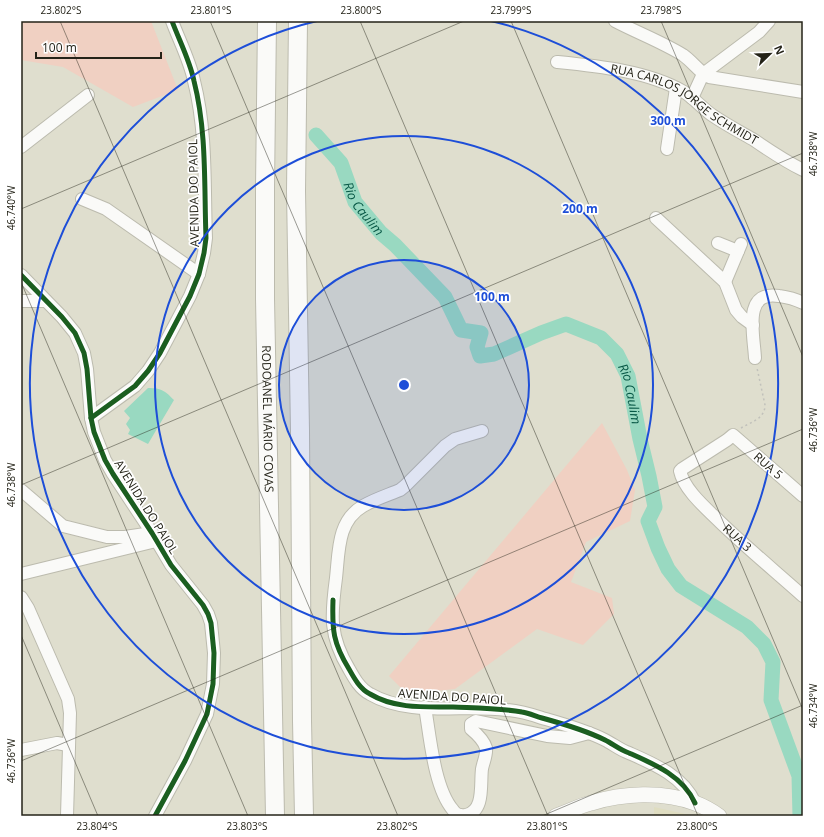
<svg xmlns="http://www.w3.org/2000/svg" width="824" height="837" font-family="'Open Sans',sans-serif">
<rect width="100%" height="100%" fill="#dfdece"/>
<polygon fill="#dfddc1" points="654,807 694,816 695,816 654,816"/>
<g fill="#f0d0c2">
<polygon points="21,21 151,21 178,90 133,107 63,67 21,60"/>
<polygon points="602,423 627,470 635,490 630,521 586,542 571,582 612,598 614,614 583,645 537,629 455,689 407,694 389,676"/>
</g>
<path fill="#99d9c1" d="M148 388C162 388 165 391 174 400L148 444 128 434 130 430 126 424 130 418 124 411Z"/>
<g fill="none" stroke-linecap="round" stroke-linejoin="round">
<path stroke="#99d9c1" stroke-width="15" id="s1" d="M316 135 341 163 355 202 381 233 395 245 445 297 461 330 481 333 477 347 480 356 494 354 541 333 566 324 601 338 617 354 628 376 640 439 649 476 655 507 648 521 658 548 668 569 681 586 747 627 764 644 773 662 771 700 799 776 800 816"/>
<g stroke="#bcbbae" stroke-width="14">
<g id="minor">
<path d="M615 21C638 33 662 42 683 55 693 62 699 72 709 77L803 92"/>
<path id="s2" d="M557 62C597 66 648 71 684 92 694 98 702 108 712 115 725 124 740 132 754 140 770 151 785 161 803 170"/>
<polyline points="692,98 703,74 759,32 769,21"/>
<polyline points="21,147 88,95"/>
<polyline points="667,149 676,88"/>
<polyline points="82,199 106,209 199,274"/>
<polyline points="656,218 725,282 736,310 742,317 753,325"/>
<polyline points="718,243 738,251"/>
<polyline points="21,275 62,317 75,333 84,353 87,369 91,418 94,432 105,460 113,474 152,533 171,565 203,605 208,614 211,623 214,653 213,684 207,714 185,761 155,816"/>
<polyline points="725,282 741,244"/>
<polyline points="21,301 46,301"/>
<path d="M755 358C754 335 742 290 779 296 787 297 795 299 803 303"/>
<path d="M91 418 135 386 148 371 160 353 190 296 199 274 204 253 206 238C204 186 207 132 194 81 190 61 179 40 172 21"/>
<path d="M482 431 455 439 445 446 405 486 400 490C388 495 375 499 363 506 337 521 339 552 336 578 331 615 329 636 349 669 354 678 360 689 370 694 409 717 464 704 507 710 519 711 530 714 542 718 563 724 585 730 605 740 613 744 620 750 629 753 654 764 683 776 695 803"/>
<polyline points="21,490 63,526 107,537 125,537 152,533"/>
<path id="s3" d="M803 496 733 435 727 440 682 469 680 471C684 490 707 509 720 522 747 548 775 571 803 596"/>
<polyline points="21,574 156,541"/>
<polyline points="21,597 28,608 68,699 70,713 67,816"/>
<path d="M425 707C430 736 434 788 453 810 456 815 461 816 466 815 485 811 480 784 482 769 483 763 487 755 486 748 484 741 477 734 471 729V724L476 721 547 736 570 738 589 733"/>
<polyline points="21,750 57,743 68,745"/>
</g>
</g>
<g stroke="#bcbbae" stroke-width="16">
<path id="major" d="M556 816C568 812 579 806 591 803 623 793 663 791 695 803 703 806 712 811 719 816"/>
</g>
<g stroke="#bcbbae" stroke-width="20">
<g id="highway">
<path id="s4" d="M267 21 265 187V299L275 816"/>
<polyline points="298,21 296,191 300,431 302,721 304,816"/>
</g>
</g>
<path stroke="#c1c1bb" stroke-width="1.5" stroke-dasharray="2 3" stroke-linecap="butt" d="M741 428C751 422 765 419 765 405L757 368"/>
<use href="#minor" stroke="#fafaf8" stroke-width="12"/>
<use href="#major" stroke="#fafaf8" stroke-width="15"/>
<use href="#highway" stroke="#fafaf8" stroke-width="18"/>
<g stroke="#fff" stroke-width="8">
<g id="cycleway">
<polyline points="21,275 62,317 75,333 84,353 87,369 91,418 94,432 105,460 113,474 152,533 171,565 203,605 208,614 211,623 214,653 213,684 207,714 185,761 155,816"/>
<path d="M91 418 135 386 148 371 160 353 190 296 199 274 204 253 206 238C204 186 207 132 194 81 190 61 179 40 172 21"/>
<path d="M333 600C332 630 333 643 349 669 354 678 360 689 370 694 395 709 425 707 453 707 476 708 499 708 522 712 529 713 535 716 542 718 564 724 585 730 605 740 613 744 620 750 629 753 654 764 683 776 695 803"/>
</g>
</g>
<use href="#cycleway" stroke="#1b5e20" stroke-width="5"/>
</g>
<path fill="none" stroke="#242318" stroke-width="1" stroke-opacity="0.45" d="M60 21 398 816M210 21 548 816M360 21 698 816M511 21 803 710M661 21 803 357M21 209 464 21M21 282 248 816M21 485 803 153M21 635 98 816M21 761 803 429M542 816 803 705"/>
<circle cx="404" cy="385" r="125" fill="#1d4ed8" fill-opacity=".12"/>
<g fill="none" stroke="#1d4ed8" stroke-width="2">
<circle cx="404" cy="385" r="125"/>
<circle cx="404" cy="385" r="249"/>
<path d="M491 21A374 374 0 1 1 317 21"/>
</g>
<g text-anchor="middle" stroke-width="3.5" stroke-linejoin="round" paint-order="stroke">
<g font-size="12" fill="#242318" stroke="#fff">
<text dy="4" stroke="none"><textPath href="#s2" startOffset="137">RUA CARLOS JORGE SCHMIDT</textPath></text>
<text transform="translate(194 193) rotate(-91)" y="4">AVENIDA DO PAIOL</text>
<text dy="4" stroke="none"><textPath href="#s4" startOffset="398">RODOANEL MÁRIO COVAS</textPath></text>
<text transform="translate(768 466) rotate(41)" y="4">RUA 5</text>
<text transform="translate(146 507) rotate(58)" y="4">AVENIDA DO PAIOL</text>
<text dy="4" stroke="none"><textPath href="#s3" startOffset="246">RUA 3</textPath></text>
<text transform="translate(452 697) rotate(4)" y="4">AVENIDA DO PAIOL</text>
</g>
<g font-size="13" font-style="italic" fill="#085846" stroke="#fff">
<text dy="5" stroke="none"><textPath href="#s1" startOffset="89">Rio Caulim</textPath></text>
<text dy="5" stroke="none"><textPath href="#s1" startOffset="486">Rio Caulim</textPath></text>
</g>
</g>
<circle cx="404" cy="385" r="6" fill="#1d4ed8" stroke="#fff" stroke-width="2"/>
<g font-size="12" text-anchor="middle" font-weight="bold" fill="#1d4ed8" stroke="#fff" stroke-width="3.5" stroke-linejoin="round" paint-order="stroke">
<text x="668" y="125">300 m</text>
<text x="580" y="213">200 m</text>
<text x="492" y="301">100 m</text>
</g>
<rect width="824" height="837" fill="none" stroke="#ffffff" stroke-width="44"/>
<g transform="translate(770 54) rotate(67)" stroke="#ffffff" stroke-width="3" paint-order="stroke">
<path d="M0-3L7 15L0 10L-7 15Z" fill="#242318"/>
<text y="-6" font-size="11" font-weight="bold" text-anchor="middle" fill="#242318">N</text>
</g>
<path d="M36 52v6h125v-6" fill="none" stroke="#242318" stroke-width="2"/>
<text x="42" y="52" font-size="12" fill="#242318" stroke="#ffffff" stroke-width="3" paint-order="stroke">100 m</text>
<rect x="22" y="22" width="780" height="793" fill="none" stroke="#242318" stroke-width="1.5"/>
<g font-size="10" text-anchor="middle" fill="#242318">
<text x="61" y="14">23.802°S</text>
<text x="211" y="14">23.801°S</text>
<text x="361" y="14">23.800°S</text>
<text x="511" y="14">23.799°S</text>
<text x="661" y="14">23.798°S</text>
<text transform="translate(813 154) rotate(-90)" y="4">46.738°W</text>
<text transform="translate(11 208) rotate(-90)" y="4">46.740°W</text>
<text transform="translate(813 430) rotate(-90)" y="4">46.736°W</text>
<text transform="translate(11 485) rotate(-90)" y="4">46.738°W</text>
<text transform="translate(813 706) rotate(-90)" y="4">46.734°W</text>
<text transform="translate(11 761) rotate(-90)" y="4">46.736°W</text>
<text x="97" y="830">23.804°S</text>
<text x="247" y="830">23.803°S</text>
<text x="397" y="830">23.802°S</text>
<text x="547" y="830">23.801°S</text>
<text x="697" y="830">23.800°S</text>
</g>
</svg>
